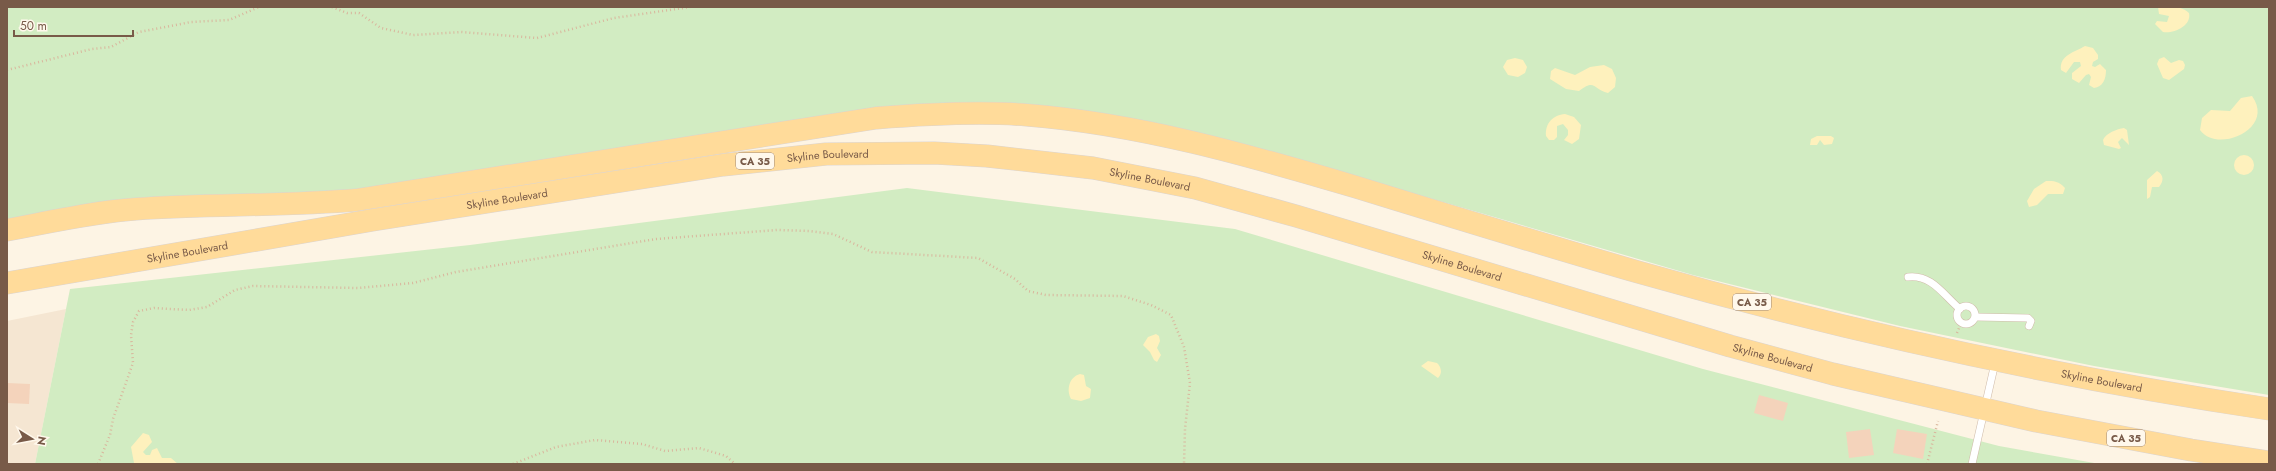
<svg xmlns="http://www.w3.org/2000/svg" width="2276" height="471" font-family="Jost,sans-serif">
<rect width="100%" height="100%" fill="#fdf4e4"/>
<polygon fill="#f5e6d2" points="66,309 35,464 7,464 7,321"/>
<g fill="#d2ecc2">
<polygon points="7,7 2269,7 2269,395 2094,366 1900,326 1693,275 1395,188 1274,163 988,113 392,195 7,222"/>
<polygon points="907,188 1235,229 1703,369 1999,446 2100,464 35,464 70,289 470,245"/>
</g>
<g fill="#fef1bd">
<path d="M2158 7C2168 7 2181 5 2189 13 2192 26 2173 34 2163 32L2155 24 2157 21 2167 22 2169 16 2159 14Z"/>
<path d="M2085 46 2093 48 2098 55V59L2093 62 2092 66 2095 67 2100 64 2106 70C2106 79 2103 87 2094 88L2089 85 2091 77 2089 74 2086 75 2079 83 2072 79V73L2081 66 2080 62H2074L2066 73 2061 70C2059 55 2075 52 2085 46Z"/>
<polygon points="2164,57 2171,63 2179,60 2183,61 2185,65 2184,69 2169,80 2163,78 2157,64 2159,59"/>
<polygon points="1515,58 1523,60 1527,67 1525,73 1518,77 1508,75 1503,67 1507,60"/>
<path d="M1604 65 1612 69 1616 78 1615 87 1608 93C1593 90 1596 78 1579 91L1566 89 1550 79 1551 71 1555 68 1575 75 1590 67Z"/>
<path d="M2252 96C2276 129 2217 154 2200 130L2202 118 2211 110 2230 111 2241 98Z"/>
<path d="M1565 114 1574 117 1581 125 1579 139 1572 144 1564 140 1568 135V130L1563 124 1557 126V137L1554 140H1549L1546 136C1545 123 1553 115 1565 114Z"/>
<path d="M2124 128 2127 130 2129 145 2122 138 2118 142 2121 148 2119 149 2104 145 2103 140C2106 133 2117 129 2124 128Z"/>
<polygon points="1817,136 1831,136 1834,138 1832,144 1824,145 1820,140 1817,145 1810,145 1811,139"/>
<circle cx="2244" cy="165" r="10"/>
<path d="M2157 171C2164 175 2164 181 2159 187H2152L2150 197 2147 199V180Z"/>
<path d="M2046 181C2054 181 2059 181 2065 188L2063 194H2048L2037 205 2029 207 2027 201 2034 189Z"/>
<polygon points="1156,334 1159,336 1160,341 1157,348 1161,355 1157,362 1154,360 1150,352 1143,345 1148,337"/>
<path d="M1428 361 1437 363C1441 367 1443 373 1438 378L1421 366Z"/>
<path d="M1080 374 1084 375 1086 386 1091 389 1090 398 1081 401 1071 399C1066 390 1069 377 1080 374Z"/>
<polygon points="143,433 149,435 152,442 143,452 146,455 150,455 152,450 157,448 162,458 171,458 178,464 134,463 131,447"/>
</g>
<g fill="#f4d3bb">
<polygon points="7,383 30,384 29,404 7,403"/>
<polygon points="1759,395 1788,403 1783,421 1754,413"/>
<polygon points="1870,429 1874,455 1849,458 1846,432"/>
<polygon points="1897,429 1927,434 1923,459 1893,453"/>
</g>
<g fill="none" stroke-linecap="round" stroke-linejoin="round">
<g stroke="#d0bcaa" stroke-width="8">
<g id="lane">
<path d="M1908 277C1932 274 1944 296 1960 309"/>
<circle cx="1966" cy="315" r="9"/>
<polyline points="1976,317 2028,318 2031,321 2029,326"/>
<polyline points="1972,464 1995,363"/>
</g>
</g>
<g stroke="#dcd4cf" stroke-width="23">
<g id="primary">
<path id="s1" d="M7 230C50 222 93 212 136 209 210 204 283 206 356 200L876 118C926 114 977 111 1027 115 1140 124 1248 155 1356 187 1450 216 1544 245 1638 272 1845 331 2057 377 2269 409"/>
<path id="s2" d="M7 283 373 220 723 165 826 154 934 153 987 156 1093 168 1195 188 1296 216 1730 346 1833 374 2036 421 2191 450 2269 462"/>
</g>
</g>
<g stroke="#d9b69d" stroke-width="2.5" stroke-dasharray="1 3" stroke-linecap="butt">
<polyline points="332,7 347,13 359,13 381,28 413,35 461,32 537,38 614,18 690,7"/>
<polyline points="7,70 92,49 111,47 139,32 191,22 229,20 259,7"/>
<polyline points="1957,333 1961,323"/>
<polyline points="98,464 110,435 113,419 133,363 131,335 133,322 139,311 154,308 189,310 207,307 235,290 253,286 358,288 413,283 456,272 656,239 777,230 809,231 833,234 872,252 978,258 1015,279 1028,291 1046,295 1123,296 1151,305 1171,315 1184,347 1190,383 1185,429 1184,464"/>
<polyline points="513,464 556,447 595,440 642,444 665,451 699,448 726,456 735,464"/>
<polyline points="1927,464 1938,421"/>
</g>
<use href="#lane" stroke="#fff" stroke-width="7"/>
<use href="#primary" stroke="#ffdb9a" stroke-width="22"/>
</g>
<g text-anchor="middle" stroke-width="3" stroke-linejoin="round" paint-order="stroke">
<g fill="#fff8ec" stroke="#a08979" stroke-width="1">
<rect x="736" y="153" width="38" height="16" rx="3"/>
<rect x="1733" y="294" width="38" height="16" rx="3"/>
<rect x="2107" y="430" width="38" height="16" rx="3"/>
</g>
<g font-size="10" font-weight="bold" fill="#785a48">
<text x="755" y="165">CA 35</text>
<text x="1752" y="306">CA 35</text>
<text x="2126" y="442">CA 35</text>
</g>
<g font-size="11" fill="#785a48" stroke="#fff8ec">
<text dy="4" stroke="none"><textPath href="#s2" startOffset="831">Skyline Boulevard</textPath></text>
<text dy="4" stroke="none"><textPath href="#s2" startOffset="1155">Skyline Boulevard</textPath></text>
<text dy="4" stroke="none"><textPath href="#s2" startOffset="507">Skyline Boulevard</textPath></text>
<text dy="4" stroke="none"><textPath href="#s2" startOffset="183">Skyline Boulevard</textPath></text>
<text dy="4" stroke="none"><textPath href="#s2" startOffset="1479">Skyline Boulevard</textPath></text>
<text dy="4" stroke="none"><textPath href="#s2" startOffset="1803">Skyline Boulevard</textPath></text>
<text dy="4" stroke="none"><textPath href="#s1" startOffset="2137">Skyline Boulevard</textPath></text>
</g>
</g>
<rect width="2276" height="471" fill="none" stroke="#785a48" stroke-width="16"/>
<g transform="translate(32 439) rotate(101)" stroke="#fff8ec" stroke-width="3" paint-order="stroke">
<path d="M0-3L7 15L0 10L-7 15Z" fill="#785a48"/>
<text y="-6" font-size="11" font-weight="bold" text-anchor="middle" fill="#785a48">N</text>
</g>
<path d="M14 30v6h119v-6" fill="none" stroke="#785a48" stroke-width="2"/>
<text x="20" y="30" font-size="12" fill="#785a48" stroke="#fff8ec" stroke-width="3" paint-order="stroke">50 m</text>
</svg>
